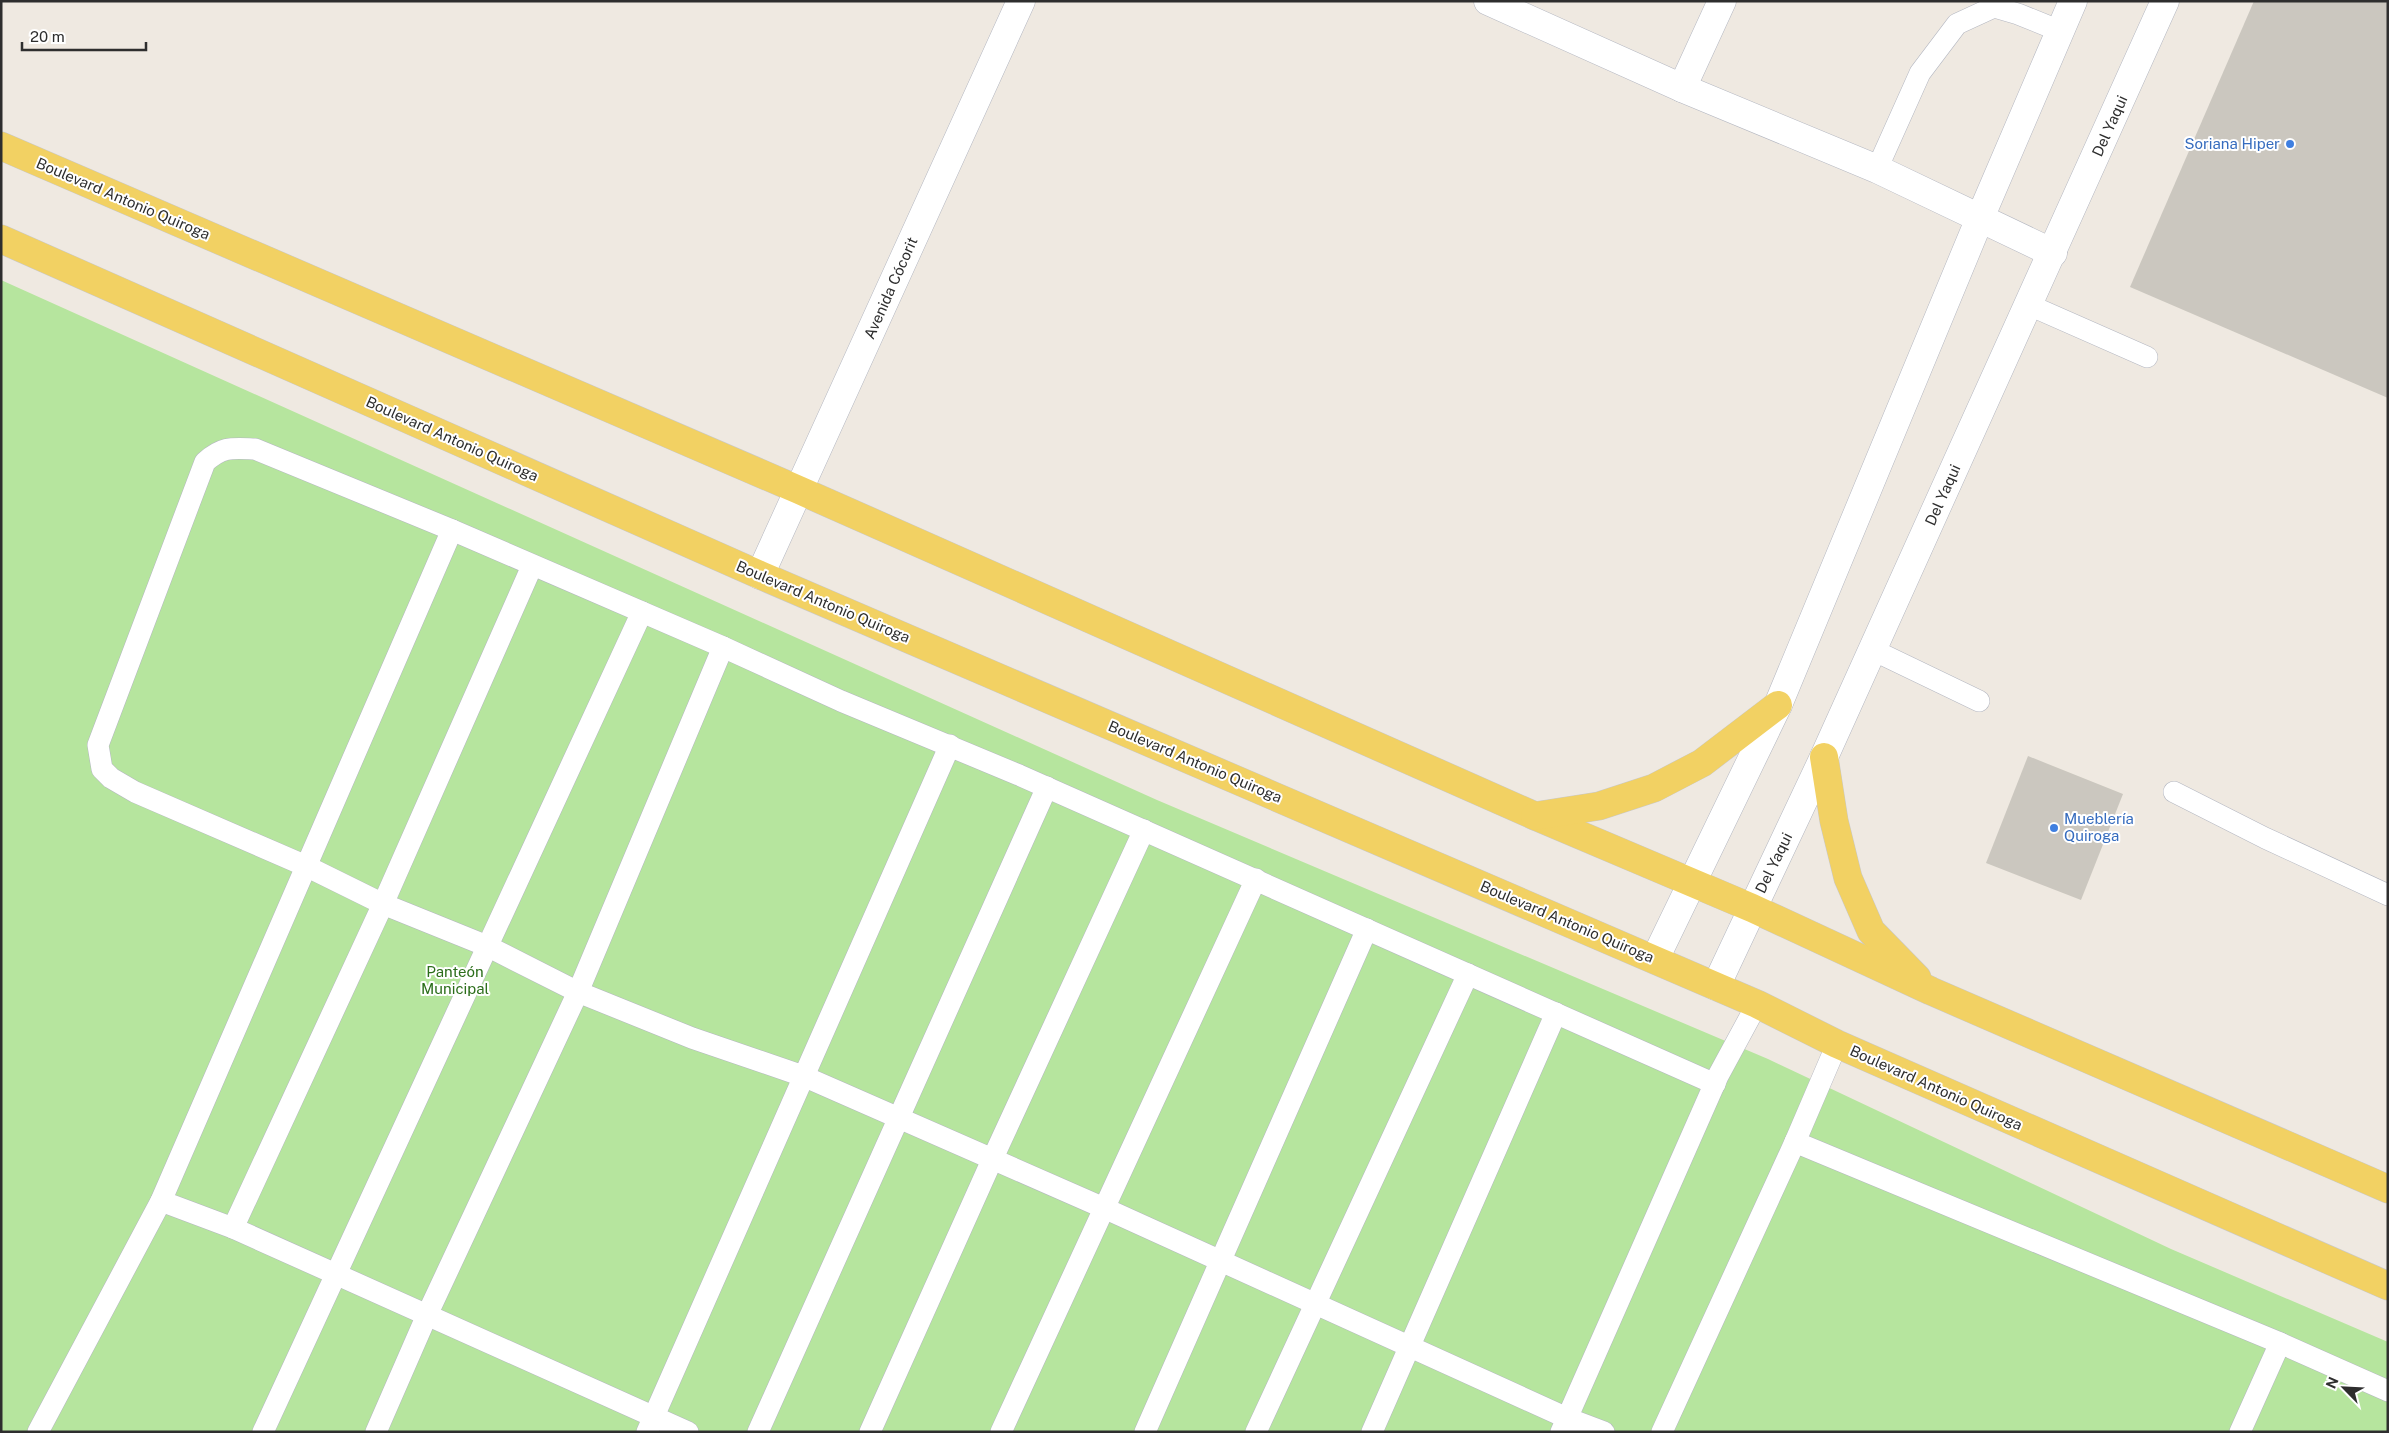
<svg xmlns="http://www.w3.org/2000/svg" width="2389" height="1433" font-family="'Public Sans',sans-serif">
<rect width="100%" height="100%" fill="#efe9e1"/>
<polygon fill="#b6e59e" points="1,280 1157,800 1768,1059 2171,1249 2388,1342 2388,1432 1,1432"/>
<g fill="#cbc7bf">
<polygon points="2254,1 2388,1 2388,398 2130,287"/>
<polygon points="2028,756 2123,794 2081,900 1986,863"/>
</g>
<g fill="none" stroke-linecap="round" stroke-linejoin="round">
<g stroke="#b4b7c1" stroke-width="22">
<g id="service">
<polyline points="1877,169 1920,73 1957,24 1994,7 2018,14 2060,31"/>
<polyline points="2029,305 2147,357"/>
<polyline points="1873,650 1979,701"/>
<polyline points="2174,792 2265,838 2388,895"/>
<polyline points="1795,1142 2280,1343 2388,1391"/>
<polyline points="161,1201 233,1228 688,1432"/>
<polyline points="233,1228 383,904 532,566"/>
<polyline points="38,1432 161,1201 452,530"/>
<polyline points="263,1432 642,612"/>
<polyline points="376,1432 427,1315 578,992 723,647"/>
<polyline points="647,1432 950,745"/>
<polyline points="758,1432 1047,787"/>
<polyline points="870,1432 992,1160 1144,830"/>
<polyline points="1001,1432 1256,879"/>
<polyline points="1145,1432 1367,929"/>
<polyline points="1256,1432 1468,974"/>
<polyline points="1372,1432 1556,1013"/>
<polyline points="1561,1432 1718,1076 1757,1004"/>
<path d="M1604 1432 1567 1418 1104 1208 803 1076 692 1038 578 992 487 946 383 904 306 866 135 792 111 778 102 769 98 745 205 462C223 446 232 448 255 449L452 530 723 647 841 701 1019 775 1715 1084"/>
<polyline points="1662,1432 1795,1142 1837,1044"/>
<polyline points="2240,1432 2280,1343"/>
</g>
</g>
<g stroke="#b4b7c1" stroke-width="29">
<g id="minor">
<polyline points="1488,1 1682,88 1877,169 2053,253"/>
<polyline points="1682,88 1722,1"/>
<polyline points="760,575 1021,1"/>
</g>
</g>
<g stroke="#b4b7c1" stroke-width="29">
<g id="secondary">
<polyline points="1655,959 1778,705 1980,218 2073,1"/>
<polyline points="1716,986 1824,757 2165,1"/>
</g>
</g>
<g stroke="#c9c9c9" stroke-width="29">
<g id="primary">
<polyline points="1,146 799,490 1535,816 1752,908 1931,991 2388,1189"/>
<polyline points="1,239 760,575 1757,1004 1837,1044 2388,1286"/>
<polyline points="1824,757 1834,821 1848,878 1871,931 1917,978"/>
<polyline points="1535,816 1599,806 1654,788 1702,763 1778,705"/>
</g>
</g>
<use href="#service" stroke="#fff" stroke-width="21"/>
<use href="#minor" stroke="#fff" stroke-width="28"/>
<use href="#secondary" stroke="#fff" stroke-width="28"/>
<use href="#primary" stroke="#f2d163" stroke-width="28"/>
</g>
<g fill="#3f7fe0" stroke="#fff" stroke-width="2">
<circle cx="2290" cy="144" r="5"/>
<circle cx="2054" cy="828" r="5"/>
</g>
<g text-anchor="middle" stroke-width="4" stroke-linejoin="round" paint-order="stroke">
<g font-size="15" fill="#2e2e2e" stroke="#fff">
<text transform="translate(2110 126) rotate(-66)" y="5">Del Yaqui</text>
<text transform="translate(123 199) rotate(23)" y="5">Boulevard Antonio Quiroga</text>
<text transform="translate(891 288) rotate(-66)" y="5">Avenida Cócorit</text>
<text transform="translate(452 439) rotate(24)" y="5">Boulevard Antonio Quiroga</text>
<text transform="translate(1943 495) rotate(-66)" y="5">Del Yaqui</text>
<text transform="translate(823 602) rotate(23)" y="5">Boulevard Antonio Quiroga</text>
<text transform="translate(1195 762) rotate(23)" y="5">Boulevard Antonio Quiroga</text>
<text transform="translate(1774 863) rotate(-64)" y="5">Del Yaqui</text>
<text transform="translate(1567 922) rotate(23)" y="5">Boulevard Antonio Quiroga</text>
<text transform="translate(1936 1088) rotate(24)" y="5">Boulevard Antonio Quiroga</text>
</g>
<g font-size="15" fill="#366cbe" stroke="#fff" text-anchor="end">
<text x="2280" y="149">Soriana Hiper</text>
<text x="2064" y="824" text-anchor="start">Mueblería<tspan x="2064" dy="17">Quiroga</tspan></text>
</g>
<g font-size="15" fill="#2c6e1b" stroke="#fff">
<text x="455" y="977">Panteón<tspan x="455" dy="17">Municipal</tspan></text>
</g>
</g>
<rect width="2389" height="1433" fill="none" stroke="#2e2e2e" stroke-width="5"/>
<g transform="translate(2344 1388) rotate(294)" stroke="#ffffff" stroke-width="4" paint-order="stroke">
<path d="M0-4L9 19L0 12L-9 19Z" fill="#2e2e2e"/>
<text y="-8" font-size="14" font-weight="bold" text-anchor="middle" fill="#2e2e2e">N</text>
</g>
<path d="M22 42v8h124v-8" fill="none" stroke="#2e2e2e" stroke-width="2.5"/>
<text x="30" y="42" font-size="15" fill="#2e2e2e" stroke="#ffffff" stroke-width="4" paint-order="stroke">20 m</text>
</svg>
